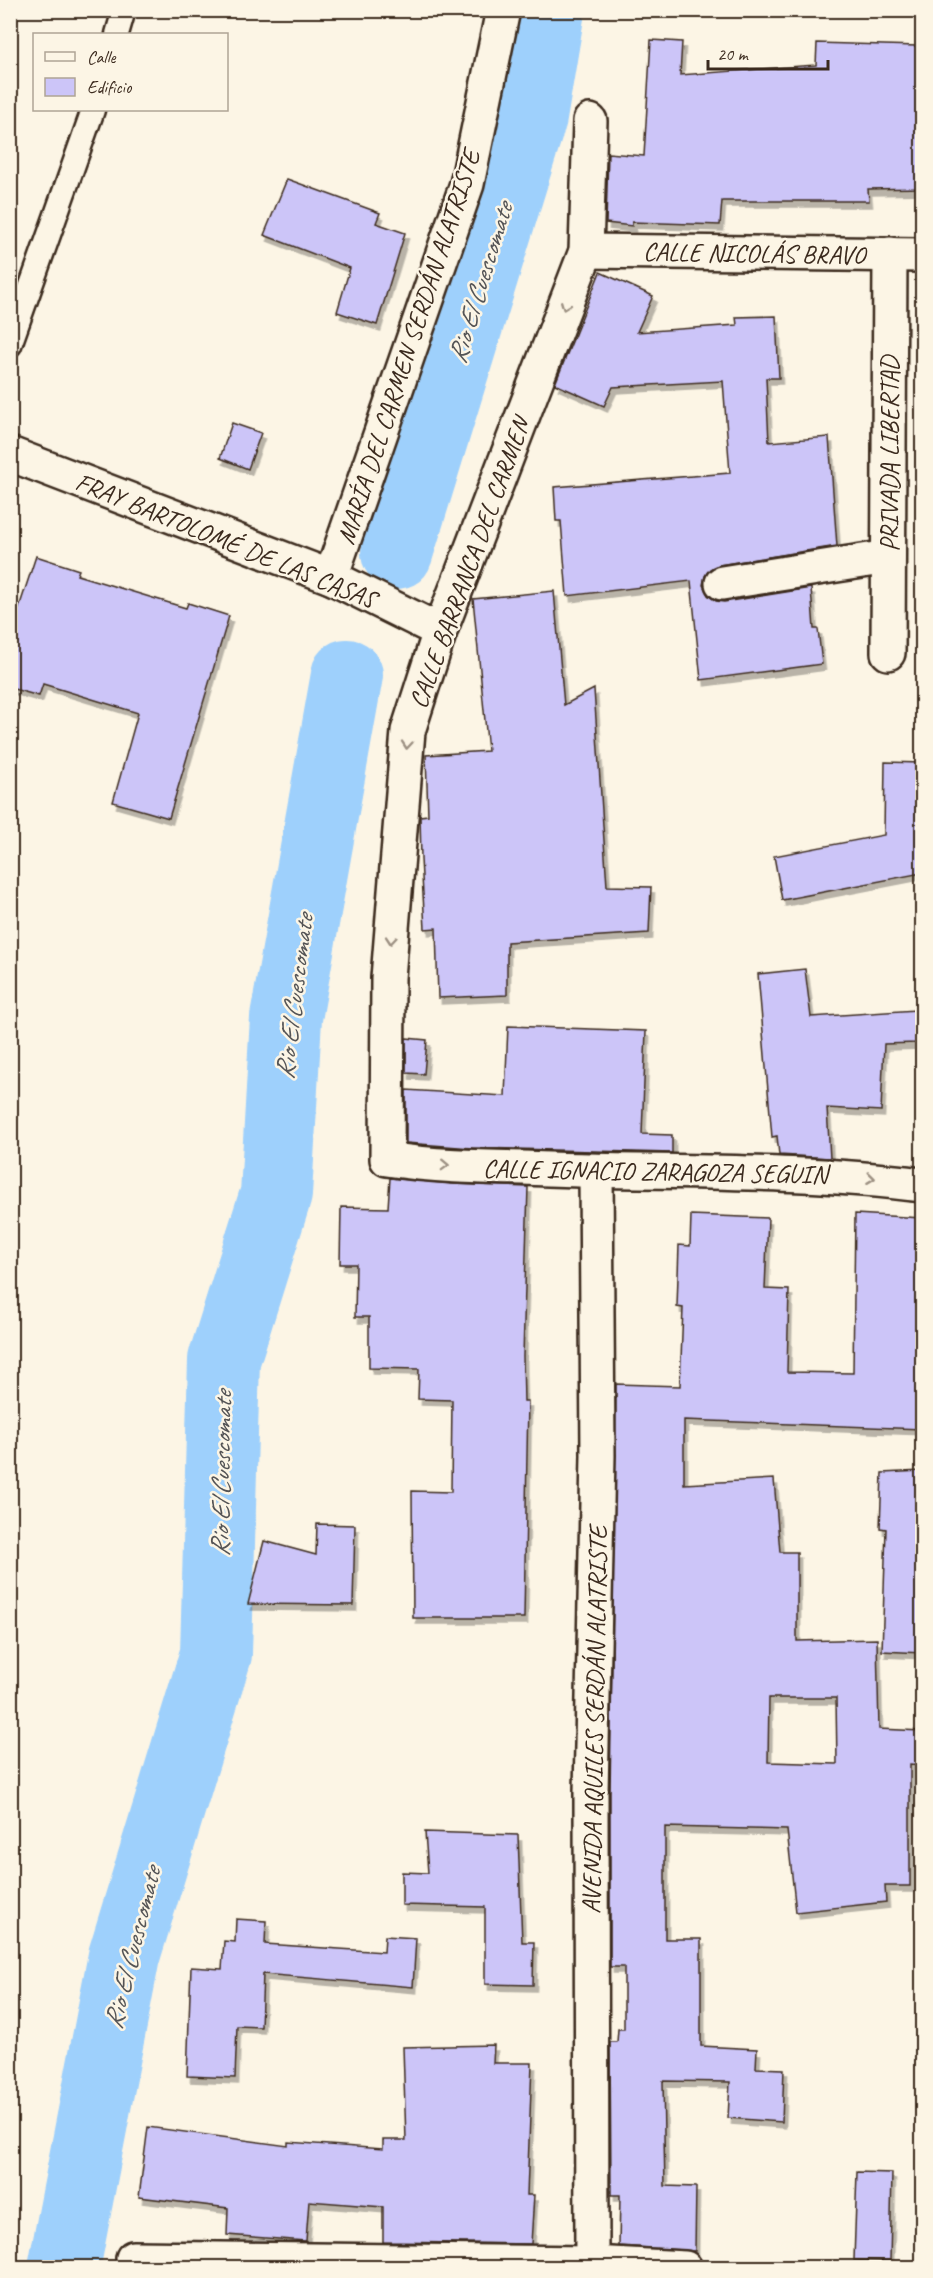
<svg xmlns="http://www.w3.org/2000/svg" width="933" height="2278" font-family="Caveat,sans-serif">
<defs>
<filter id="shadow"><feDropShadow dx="3.5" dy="6" stdDeviation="0" flood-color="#0004"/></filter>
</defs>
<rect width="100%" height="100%" fill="#fcf5e5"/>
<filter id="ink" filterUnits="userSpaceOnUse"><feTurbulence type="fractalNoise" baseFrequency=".0167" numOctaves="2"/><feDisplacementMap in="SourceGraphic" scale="12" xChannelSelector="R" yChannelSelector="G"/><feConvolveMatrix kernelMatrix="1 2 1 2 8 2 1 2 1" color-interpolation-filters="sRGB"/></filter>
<g filter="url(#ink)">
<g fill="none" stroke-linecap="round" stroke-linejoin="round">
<g stroke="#9ed0fc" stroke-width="72">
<polyline points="397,553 531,117 549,10"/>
<polyline points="64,2268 124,1956 216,1654 224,1360 276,1194 286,1018 347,675"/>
</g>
</g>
<g fill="#ccc5f8" stroke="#3b2a1e" stroke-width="1.5" fill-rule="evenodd" filter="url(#shadow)">
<polygon points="651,40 682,42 680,75 816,65 817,43 917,46 918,65 922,65 922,188 868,189 869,201 722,201 720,225 632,222 632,226 606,223 608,153 644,156"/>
<polygon points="287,179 380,213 376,223 405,233 377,325 337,312 350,268 264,235"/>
<polygon points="600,272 653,296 637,332 737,325 736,317 776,316 779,378 766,378 769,442 829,437 837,546 719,565 710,569 705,576 703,585 708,595 716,601 724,602 811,588 814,629 818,629 822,664 701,680 691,581 567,596 561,521 556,521 554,487 730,473 723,381 613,387 604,406 555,384"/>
<polygon points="232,423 261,433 248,469 220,458"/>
<polygon points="36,556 79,570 77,575 186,608 188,603 229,616 169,818 113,802 138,713 43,684 39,696 10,688 10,635"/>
<polygon points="554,591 564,705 594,689 607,886 651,887 649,933 507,942 507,995 438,998 436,928 425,929 421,859 420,816 428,815 426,755 488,751 473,599"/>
<polygon points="885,762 922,763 922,873 782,900 774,856 884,835"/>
<polygon points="805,969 811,1017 916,1010 917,1043 884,1044 881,1111 827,1108 830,1158 779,1155 777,1136 772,1137 758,974"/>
<polygon points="508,1026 646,1031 642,1134 672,1135 672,1153 472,1148 406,1143 406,1090 505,1096"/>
<polygon points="406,1038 427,1040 424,1074 406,1073"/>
<polygon points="390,1178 453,1184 528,1187 523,1356 524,1401 528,1401 524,1618 413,1618 412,1491 451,1492 452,1400 418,1399 419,1369 369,1368 369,1317 355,1317 356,1264 340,1264 341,1207 388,1208"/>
<path d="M855 1214 922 1218V1429L684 1420V1484L774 1479 780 1552H797V1641L877 1639 879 1729 922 1731V1765L910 1764V1886H885L886 1902 796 1912 787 1830 665 1827V1939H701V2046L757 2049 756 2068 784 2069 782 2122 728 2118 730 2082 663 2081 665 2186 696 2187 695 2251 619 2246 620 2195H611L610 2042H617L618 2029H624V1967H610V1793L616 1384 680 1386 683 1308 677 1307 679 1245 690 1246 691 1215 768 1218 765 1289 789 1290 787 1372 853 1373ZM769 1698H836L837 1764 768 1762Z"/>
<polygon points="922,1471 922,1653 882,1651 886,1529 880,1528 882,1473"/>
<polygon points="317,1524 355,1525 353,1605 248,1604 264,1541 316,1555"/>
<polygon points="425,1832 518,1835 522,1942 534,1942 533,1985 485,1984 485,1907 402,1905 402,1872 428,1873"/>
<polygon points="236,1919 266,1921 265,1944 384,1952 385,1936 416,1938 413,1987 263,1974 261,2027 237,2026 235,2078 187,2076 191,1967 222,1969 224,1941 235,1942"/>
<polygon points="494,2045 493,2063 532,2063 527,2195 534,2195 531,2244 383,2242 383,2207 309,2201 306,2241 227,2235 228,2208 139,2197 148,2127 288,2146 288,2142 383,2149 383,2140 406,2140 403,2047"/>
<polygon points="857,2172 892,2173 890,2261 854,2260"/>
</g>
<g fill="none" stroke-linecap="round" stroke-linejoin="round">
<g stroke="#3b2a1e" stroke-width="27">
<g id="lane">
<polyline points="117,34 124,10"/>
<polyline points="10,345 93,110"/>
</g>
</g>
<g stroke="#3b2a1e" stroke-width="38">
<g id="street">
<path d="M590 121 586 251 440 631 408 731 388 978 387 1159C432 1166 477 1167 523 1168 656 1174 790 1168 922 1185"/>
<polyline points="586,251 922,255"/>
<polyline points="10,454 331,577 440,631"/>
<polyline points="331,577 467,184 503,10"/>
<polyline points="722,583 888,557"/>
<polyline points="888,653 890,254"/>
<polyline points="133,2258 592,2263 685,2268"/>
<polyline points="592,2268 591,1793 598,1455 596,1172"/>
</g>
</g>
<use href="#lane" stroke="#fcf5e5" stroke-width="22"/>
<use href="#street" stroke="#fcf5e5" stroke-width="33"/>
</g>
<defs><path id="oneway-chevron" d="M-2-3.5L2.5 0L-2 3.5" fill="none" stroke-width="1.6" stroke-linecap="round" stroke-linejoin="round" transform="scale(1.5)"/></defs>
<g stroke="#9c9082">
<use href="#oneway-chevron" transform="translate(565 306) rotate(111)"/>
<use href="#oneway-chevron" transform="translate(407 745) rotate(95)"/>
<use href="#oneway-chevron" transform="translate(391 940) rotate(95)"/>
<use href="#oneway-chevron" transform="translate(445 1165) rotate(2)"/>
<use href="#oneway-chevron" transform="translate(871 1178) rotate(7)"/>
</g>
</g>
<g text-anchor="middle" stroke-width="5" stroke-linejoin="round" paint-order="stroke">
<g font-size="26" fill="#3b2a1e" stroke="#fcf5e5">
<text transform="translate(754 253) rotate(1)" y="9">CALLE NICOLÁS BRAVO</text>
<text transform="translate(408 347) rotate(-72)" y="9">MARÍA DEL CARMEN SERDÁN ALATRISTE</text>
<text transform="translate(889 454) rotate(-90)" y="9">PRIVADA LIBERTAD</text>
<text transform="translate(226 540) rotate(22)" y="9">FRAY BARTOLOMÉ DE LAS CASAS</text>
<text transform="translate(469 563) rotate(-70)" y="9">CALLE BARRANCA DEL CARMEN</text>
<text transform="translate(655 1171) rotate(1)" y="9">CALLE IGNACIO ZARAGOZA SEGUIN</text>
<text transform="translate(594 1720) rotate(-89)" y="9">AVENIDA AQUILES SERDÁN ALATRISTE</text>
</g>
<g font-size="27" font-style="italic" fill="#545456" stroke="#fcf5e5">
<text transform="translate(480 283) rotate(-73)" y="9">Rio El Cuescomate</text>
<text transform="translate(294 997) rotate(-83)" y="9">Rio El Cuescomate</text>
<text transform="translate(221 1474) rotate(-89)" y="9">Rio El Cuescomate</text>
<text transform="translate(132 1948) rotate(-76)" y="9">Rio El Cuescomate</text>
</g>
</g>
<rect width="933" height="2278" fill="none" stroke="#fcf5e5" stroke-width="36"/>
<rect x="18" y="18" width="897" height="2242" fill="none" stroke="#3b2a1e" stroke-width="2" filter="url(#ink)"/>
<rect x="33" y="33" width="195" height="78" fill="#fcf5e5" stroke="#afa495" stroke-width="1.5"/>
<rect x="45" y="52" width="30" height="9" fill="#fcf5e5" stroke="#afa495" stroke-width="1.5"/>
<text x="87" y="63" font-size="18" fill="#3b2a1e">Calle</text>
<rect x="45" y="78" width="30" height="18" fill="#ccc5f8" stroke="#afa495" stroke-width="1.5"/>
<text x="87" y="93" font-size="18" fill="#3b2a1e">Edificio</text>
<path d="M708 60v9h120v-9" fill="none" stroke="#3b2a1e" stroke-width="3"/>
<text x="717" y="60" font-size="18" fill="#3b2a1e" stroke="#fcf5e5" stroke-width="4.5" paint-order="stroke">20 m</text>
</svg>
